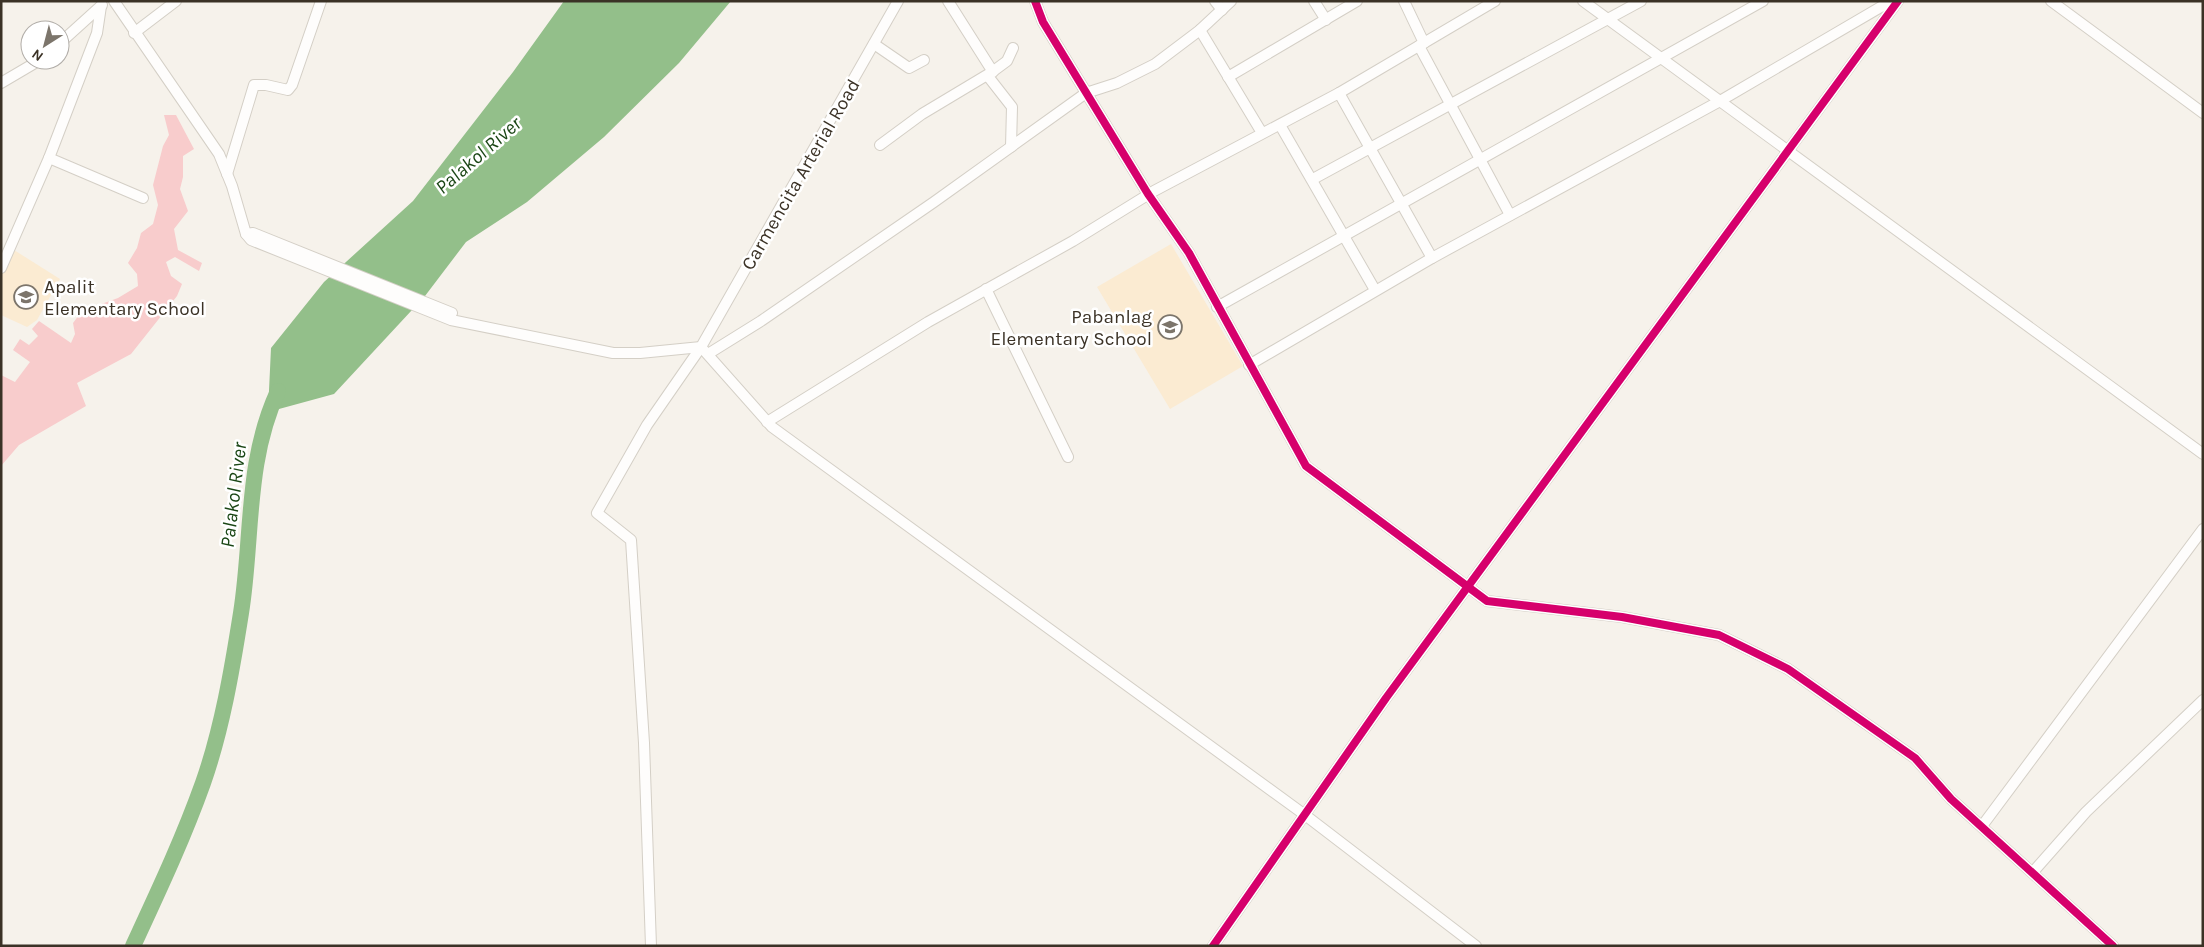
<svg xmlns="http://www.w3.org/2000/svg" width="2204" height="947" font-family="Karla,sans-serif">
<rect width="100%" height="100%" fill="#f6f2eb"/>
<g fill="#fbebd2">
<polygon points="1171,244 1243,366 1170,409 1097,287"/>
<polygon points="14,250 60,279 37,320 27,327 1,315 1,252"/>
</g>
<polygon fill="#f8cccc" points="164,115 176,115 194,149 183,156 183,177 180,189 188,211 174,229 178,250 202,263 199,271 175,257 166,262 171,276 182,284 177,296 131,354 77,383 86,406 19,445 1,466 1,375 15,382 30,362 13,350 20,339 29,345 38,336 32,329 39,321 71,343 75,334 73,323 82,311 118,298 138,286 137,274 128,263 137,248 141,233 153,224 158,205 153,185 163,146 169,135"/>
<polygon fill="#93bf8a" points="564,1 731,1 679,63 604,137 527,202 466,242 425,296 334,394 268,412 271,348 324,282 413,201 513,72"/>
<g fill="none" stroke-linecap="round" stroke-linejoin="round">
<path stroke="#93bf8a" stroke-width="16" d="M133 946C158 892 183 839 203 783 222 729 232 670 241 613 253 538 245 462 278 391"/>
<g stroke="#d4cfc6" stroke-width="12">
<g id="minor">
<polyline points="114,1 219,154 232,186 246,234 251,240 451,320 613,353 640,353 701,347"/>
<polyline points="948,1 993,72"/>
<polyline points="1035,1 1043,22 1148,194 1189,253 1306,466 1487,601 1622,617 1719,635 1788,669 1915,758 1951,799 2113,946"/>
<polyline points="1215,1 1222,10"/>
<polyline points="1314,1 1326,20"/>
<polyline points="1404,1 1424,43"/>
<polyline points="1583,1 2203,454"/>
<polyline points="2051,1 2203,113"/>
<polyline points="1200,30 1262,133"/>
<polyline points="134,33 176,1"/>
<polyline points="60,43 102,5"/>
<polyline points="874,44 909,68 924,60"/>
<polyline points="1419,46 1510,215"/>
<polyline points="988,75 1007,61 1013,48"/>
<polyline points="1228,77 1357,1"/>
<polyline points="1,83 40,60"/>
<polyline points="1339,93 1432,258"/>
<polyline points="1280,125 1375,290"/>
<polyline points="880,145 922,114 987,75 1012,107 1011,147"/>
<polyline points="49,158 143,198"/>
<polyline points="227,174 254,85 266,85 288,90 292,85 321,1"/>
<polyline points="1313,179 1641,1"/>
<polyline points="246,234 253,233 452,313"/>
<polyline points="1,268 49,158 97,33 101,6"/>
<polyline points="986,289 1068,457"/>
<polyline points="1217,307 1763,1"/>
<polyline points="701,347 772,427 1305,815 1476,946"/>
<polyline points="708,354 761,321 934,202 1086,93 1117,83 1155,64 1200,30 1231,1"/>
<polyline points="1249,365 1432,258 1720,101 1891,1"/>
<polyline points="767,422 928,322 1073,241 1154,191 1339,93 1495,1"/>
<polyline points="1982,826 2203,529"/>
<polyline points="2033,872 2086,812 2203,700"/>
<polyline points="651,946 644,743 631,540 597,513 647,425 701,347 898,1"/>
<polyline points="1213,946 1386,698 1898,1"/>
</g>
</g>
<use href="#minor" stroke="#fefdfc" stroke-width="10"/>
<g stroke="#fff" stroke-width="11">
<g id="cycleway">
<polyline points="1035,1 1043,22 1148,194 1189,253 1306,466 1487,601 1622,617 1719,635 1788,669 1915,758 1951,799 2113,946"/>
<polyline points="1213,946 1386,698 1898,1"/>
</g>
</g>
<use href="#cycleway" stroke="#d6006c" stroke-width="8"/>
</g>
<defs>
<g id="school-ring" transform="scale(1.25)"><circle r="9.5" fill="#fff" stroke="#7c756b" stroke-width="1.5"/><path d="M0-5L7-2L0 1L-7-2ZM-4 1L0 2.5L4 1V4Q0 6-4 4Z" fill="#7c756b"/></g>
</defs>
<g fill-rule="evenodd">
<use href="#school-ring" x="26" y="297"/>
<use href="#school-ring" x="1170" y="327"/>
</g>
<g text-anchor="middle" stroke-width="5" stroke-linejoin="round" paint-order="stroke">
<g font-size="19" fill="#3b3226" stroke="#fff">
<text transform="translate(800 174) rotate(-60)" y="7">Carmencita Arterial Road</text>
</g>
<g font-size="19" fill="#3b3226" stroke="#fff" text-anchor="start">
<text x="44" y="293">Apalit<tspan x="44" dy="22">Elementary School</tspan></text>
<text x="1152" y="323" text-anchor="end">Pabanlag<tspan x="1152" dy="22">Elementary School</tspan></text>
</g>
<g font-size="20" font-style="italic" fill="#1a4615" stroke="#fff">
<text transform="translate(478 155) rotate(-41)" y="7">Palakol River</text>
<text transform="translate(233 495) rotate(-83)" y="7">Palakol River</text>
</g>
</g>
<rect width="2204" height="947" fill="none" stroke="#3b3226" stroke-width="5"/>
<g transform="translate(45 45) rotate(216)"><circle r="24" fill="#ffffff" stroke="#b1ada8"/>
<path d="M0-4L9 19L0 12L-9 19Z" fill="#7c756b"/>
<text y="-8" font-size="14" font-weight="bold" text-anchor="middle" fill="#3b3226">N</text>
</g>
</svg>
